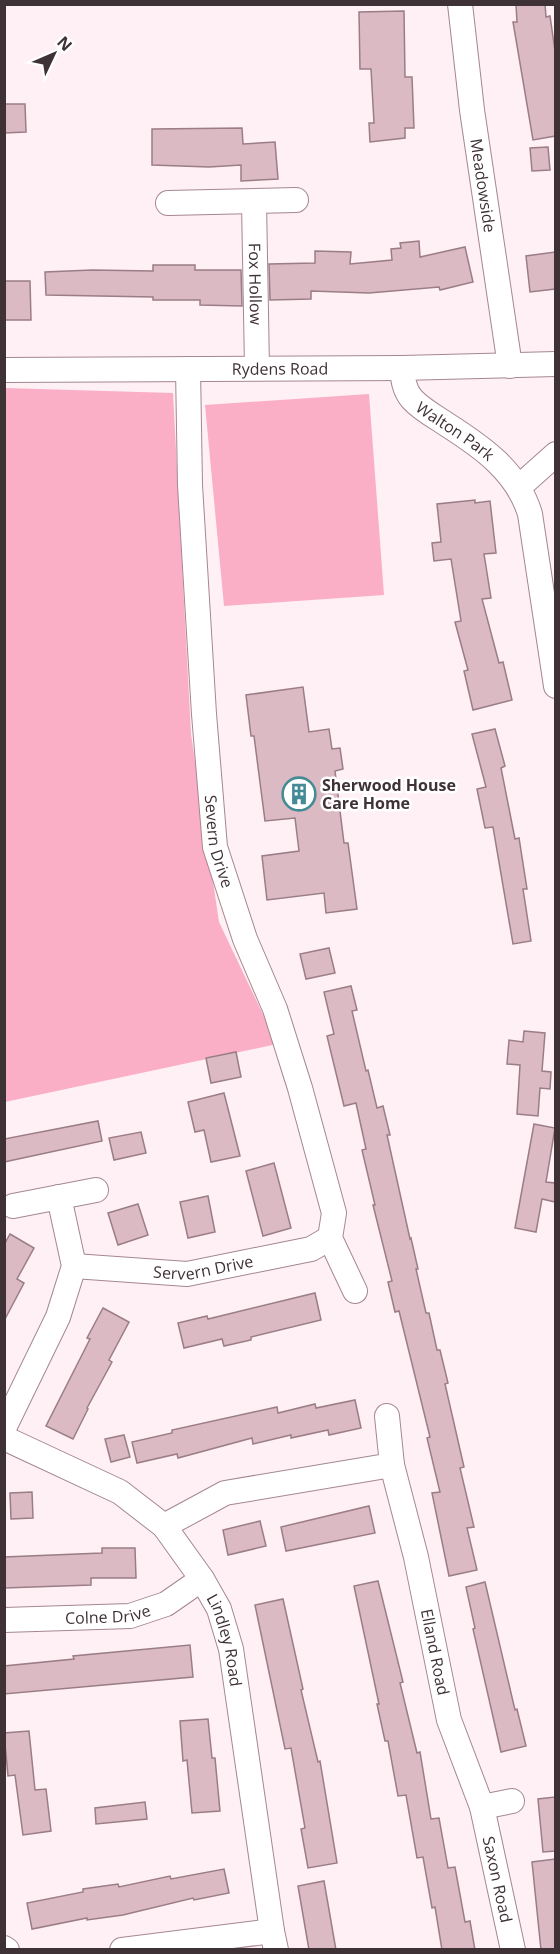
<svg xmlns="http://www.w3.org/2000/svg" width="560" height="1954" font-family="'Open Sans',sans-serif">
<rect width="100%" height="100%" fill="#fef0f4"/>
<g fill="#fbafc6">
<polygon points="5,388 173,393 191,734 219,922 277,1044 5,1102"/>
<polygon points="369,394 384,595 224,606 205,405"/>
</g>
<g fill="#dbbac3" stroke="#9b7d85" stroke-width="1.5">
<polygon points="516,4 545,4 546,17 550,16 555,51 555,136 533,140 513,22 517,22"/>
<polygon points="404,11 405,77 412,77 414,128 405,128 405,138 370,142 369,123 374,123 371,69 360,69 359,12"/>
<polygon points="4,104 25,104 26,132 4,133"/>
<polygon points="242,128 243,144 275,142 278,179 241,181 241,165 209,167 152,165 152,129"/>
<polygon points="548,147 550,170 532,171 530,148"/>
<polygon points="419,241 420,257 465,247 473,282 440,290 439,287 369,293 311,291 311,299 270,300 269,264 315,263 315,251 351,252 350,264 392,260 391,249 401,248 400,243"/>
<polygon points="555,252 555,289 530,292 526,256"/>
<polygon points="153,265 195,265 195,270 241,270 242,306 200,305 200,300 153,300 153,297 46,295 45,272 92,270 153,271"/>
<polygon points="4,281 30,281 31,320 4,320"/>
<polygon points="475,500 475,503 490,501 496,553 484,554 491,598 482,599 499,663 503,662 512,700 473,710 464,671 468,670 455,622 461,621 451,559 434,561 432,543 441,542 437,504"/>
<polygon points="303,687 309,732 329,729 332,749 340,748 343,769 335,771 344,843 348,843 357,909 326,913 324,893 267,900 262,856 299,851 295,818 265,821 254,736 251,736 246,695"/>
<polygon points="495,729 505,766 501,768 515,839 519,838 527,889 523,889 531,941 513,944 493,827 485,828 477,789 486,787 472,734"/>
<polygon points="329,948 335,973 306,979 300,954"/>
<polygon points="351,986 357,1010 352,1011 366,1071 368,1070 377,1108 383,1106 390,1135 387,1135 410,1239 411,1238 418,1269 416,1269 426,1313 429,1313 437,1350 440,1350 448,1383 445,1384 464,1467 460,1468 474,1527 467,1528 477,1570 449,1576 432,1493 440,1492 427,1438 430,1437 399,1311 395,1312 388,1282 392,1281 373,1205 375,1205 362,1150 366,1149 356,1103 344,1106 327,1036 334,1034 324,992"/>
<polygon points="524,1031 545,1033 542,1071 551,1072 550,1089 540,1088 538,1116 517,1114 520,1065 507,1064 509,1040 523,1042"/>
<polygon points="236,1052 241,1077 211,1083 206,1058"/>
<polygon points="224,1093 240,1156 211,1162 204,1130 195,1132 188,1102"/>
<polygon points="98,1121 102,1141 4,1162 4,1139"/>
<polygon points="534,1124 555,1128 546,1182 555,1183 555,1202 542,1199 536,1232 515,1228"/>
<polygon points="141,1132 146,1153 114,1160 109,1138"/>
<polygon points="274,1163 291,1228 263,1236 246,1171"/>
<polygon points="208,1196 215,1232 188,1238 180,1202"/>
<polygon points="138,1204 148,1235 118,1245 108,1213"/>
<polygon points="10,1234 34,1248 17,1279 24,1283 4,1321 4,1245"/>
<polygon points="315,1293 321,1320 251,1337 251,1340 224,1346 222,1339 184,1348 178,1323 207,1316 208,1319"/>
<polygon points="103,1308 129,1322 109,1360 112,1362 87,1408 88,1409 73,1439 46,1426 90,1339 87,1338"/>
<polygon points="355,1400 361,1428 329,1435 328,1430 291,1438 291,1435 253,1444 252,1438 178,1458 177,1454 137,1463 132,1442 172,1433 172,1430 277,1407 278,1413 315,1404 316,1408"/>
<polygon points="124,1435 130,1457 111,1462 105,1439"/>
<polygon points="32,1492 33,1518 11,1519 10,1493"/>
<polygon points="369,1506 375,1533 286,1551 281,1527"/>
<polygon points="260,1521 266,1546 228,1555 223,1530"/>
<polygon points="102,1548 135,1548 136,1578 91,1578 91,1585 4,1588 4,1557 102,1553"/>
<polygon points="378,1581 403,1682 400,1683 417,1753 420,1752 431,1819 439,1818 448,1868 455,1867 465,1922 470,1921 475,1950 442,1950 435,1907 432,1908 423,1857 417,1858 406,1795 398,1796 388,1741 385,1741 377,1704 379,1704 354,1586"/>
<polygon points="485,1582 515,1710 517,1709 526,1746 501,1752 473,1629 475,1628 466,1587"/>
<polygon points="283,1599 303,1689 301,1690 318,1762 320,1761 337,1863 308,1868 301,1829 305,1828 291,1748 285,1749 255,1605"/>
<polygon points="190,1645 193,1677 4,1694 4,1666 74,1659 73,1656"/>
<polygon points="208,1719 212,1758 215,1758 220,1811 192,1813 187,1760 183,1761 180,1721"/>
<polygon points="29,1731 35,1790 46,1789 51,1831 23,1835 15,1775 8,1776 4,1733"/>
<polygon points="555,1797 555,1851 543,1852 538,1799"/>
<polygon points="145,1802 147,1819 96,1824 95,1808"/>
<polygon points="555,1859 555,1950 541,1950 532,1862"/>
<polygon points="224,1869 229,1893 194,1900 193,1898 123,1915 87,1920 87,1918 32,1929 27,1903 83,1892 83,1889 118,1884 119,1887 170,1876 171,1879"/>
<polygon points="324,1881 336,1950 309,1950 298,1886"/>
</g>
<g fill="none" stroke-linecap="round" stroke-linejoin="round">
<g stroke="#a5878f" stroke-width="26">
<g id="minor">
<path id="s1" d="M460 4 472 110 510 366"/>
<path id="s2" d="M254 202 257 368"/>
<polyline points="168,203 296,200"/>
<path id="s3" d="M402 368C403 379 404 390 412 399 421 409 434 416 446 424 482 447 517 471 530 514L556 686"/>
<path id="s4" d="M188 369 190 485 204 714 215 847 245 939 275 1009 300 1088 334 1213 330 1238 355 1291"/>
<path id="s5" d="M4 370 402 368 556 364"/>
<polyline points="519,487 556,454"/>
<polyline points="13,1206 96,1190"/>
<path id="s6" d="M74 1266 187 1274 311 1249 330 1238"/>
<polyline points="4,1428 58,1317 74,1266 59,1197"/>
<path id="s7" d="M4 1438 120 1492 164 1526 202 1579 219 1609 231 1649 272 1931 276 1950"/>
<path id="s8" d="M392 1465 416 1557 449 1720 482 1807 512 1801"/>
<polyline points="164,1526 225,1493 392,1465 387,1416"/>
<path id="s9" d="M4 1620 130 1616 166 1604 202 1579"/>
<path id="s10" d="M482 1807 513 1950"/>
<polyline points="4,1948 7,1950"/>
<polyline points="122,1950 272,1931"/>
</g>
</g>
<use href="#minor" stroke="#fff" stroke-width="24"/>
</g>
<defs>
<g id="building-ring" transform="scale(1.725)"><circle r="9.5" fill="#fff" stroke="#458b96" stroke-width="1.5"/><path d="M-4-6H4V6H1V3H-1V6H-4ZM-2.5-4.3h1.7v1.8h-1.7ZM.8-4.3h1.7v1.8H.8ZM-2.5-1h1.7V.8h-1.7ZM.8-1h1.7V.8H.8Z" fill="#458b96"/></g>
</defs>
<g fill-rule="evenodd">
<use href="#building-ring" x="299" y="794"/>
</g>
<g text-anchor="middle" stroke-width="5" stroke-linejoin="round" paint-order="stroke">
<g font-size="16" fill="#3f3236" stroke="#fff">
<text dy="6" stroke="none"><textPath href="#s1" startOffset="183">Meadowside</textPath></text>
<text dy="6" stroke="none"><textPath href="#s2" startOffset="82">Fox Hollow</textPath></text>
<text dy="6" stroke="none"><textPath href="#s5" startOffset="276">Rydens Road</textPath></text>
<text dy="6" stroke="none"><textPath href="#s3" startOffset="87">Walton Park</textPath></text>
<text dy="6" stroke="none"><textPath href="#s4" startOffset="474">Severn Drive</textPath></text>
<text dy="6" stroke="none"><textPath href="#s6" startOffset="130">Servern Drive</textPath></text>
<text dy="6" stroke="none"><textPath href="#s9" startOffset="104">Colne Drive</textPath></text>
<text dy="6" stroke="none"><textPath href="#s7" startOffset="315">Lindley Road</textPath></text>
<text dy="6" stroke="none"><textPath href="#s8" startOffset="192">Elland Road</textPath></text>
<text dy="6" stroke="none"><textPath href="#s10" startOffset="74">Saxon Road</textPath></text>
</g>
<g font-size="16" font-weight="bold" fill="#3f3236" stroke="#fff" text-anchor="start">
<text x="322" y="791">Sherwood House<tspan x="322" dy="18">Care Home</tspan></text>
</g>
</g>
<rect width="560" height="1954" fill="none" stroke="#3f3236" stroke-width="12"/>
<g transform="translate(54 54) rotate(46)" stroke="#ffffff" stroke-width="4.5" paint-order="stroke">
<path d="M0-4.5L10 22L0 15L-10 22Z" fill="#3f3236"/>
<text y="-9" font-size="16" font-weight="bold" text-anchor="middle" fill="#3f3236">N</text>
</g>
</svg>
